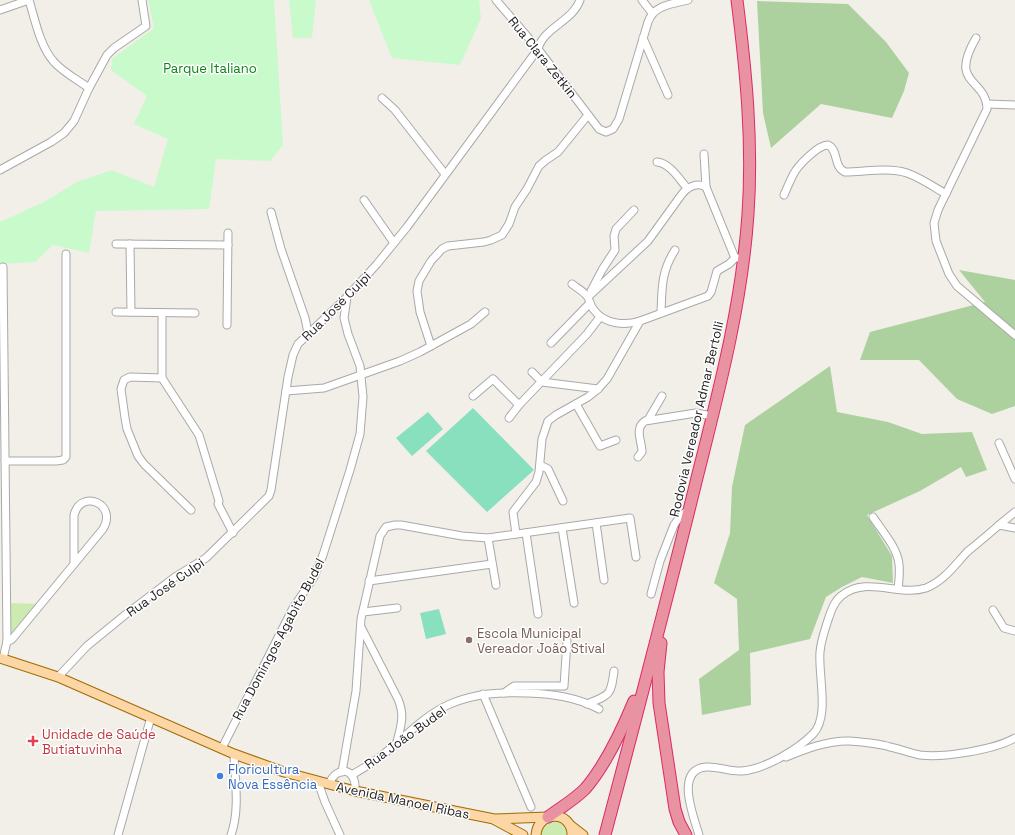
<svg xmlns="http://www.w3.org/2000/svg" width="1015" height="835" font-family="'Space Grotesk',sans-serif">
<rect width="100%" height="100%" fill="#f2efe9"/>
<g fill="#cdebb0">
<polygon points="10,603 41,604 13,634 10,631"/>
<path d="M552 821C561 821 566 826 566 835H541L544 824Z"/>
</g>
<g fill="#add19e">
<polygon points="757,1 848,4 886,42 909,73 904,91 892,118 821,104 771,148 763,113"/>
<polygon points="959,270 1015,280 1015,406 992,414 957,399 919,360 860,360 870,332 985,302"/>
<polygon points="830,366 837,412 888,422 922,434 972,432 987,470 966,477 961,467 920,491 867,515 892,556 893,583 862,577 842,587 826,597 810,639 750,653 751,705 702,715 699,679 739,650 737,599 714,583 730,533 732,487 745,425"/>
</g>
<g fill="#c8facc">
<polygon points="148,0 274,0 283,145 270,161 216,159 209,209 96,211 89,253 53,245 35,262 0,264 0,222 44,202 77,182 112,170 154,187 168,139 134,124 147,96 111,70 112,59 154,28"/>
<polygon points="289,0 316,0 312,38 293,38"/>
<polygon points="369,0 479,0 481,18 460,65 392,58"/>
</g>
<g fill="#88e0be">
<polygon points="473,408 534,470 487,512 426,451"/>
<polygon points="428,412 443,429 412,456 396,438"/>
<polygon points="439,609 446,634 426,639 420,613"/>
</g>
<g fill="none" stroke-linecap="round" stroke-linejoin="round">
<g stroke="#a9a9a9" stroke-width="9">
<g id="minor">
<path d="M29 0C35 20 40 46 54 62 64 73 78 80 89 88"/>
<path d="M496 0 538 49 599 129 606 132 613 129 619 119 648 22C654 5 672 4 688 0"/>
<polyline points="642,0 652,13"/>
<polyline points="0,10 29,0"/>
<polyline points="643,38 668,95"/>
<path d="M976 38C948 86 986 77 987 109L938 210 934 223 936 241 949 274 957 286 1015 335"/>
<polyline points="382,98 395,110 445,174"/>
<polyline points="987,104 1015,105"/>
<polyline points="704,154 706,187"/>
<path d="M657 162C670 163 680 180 687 188"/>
<polyline points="0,170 51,142 64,133 74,121 89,88 107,55 114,48 146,26 142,0"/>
<path d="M784 195C787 188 790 181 793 175 798 165 818 145 828 145 839 150 833 167 845 172 865 172 887 167 907 173 921 178 934 187 946 194"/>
<polyline points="364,200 394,243"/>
<polyline points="271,212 281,249 305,318 308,333"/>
<polyline points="116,244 228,245"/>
<polyline points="130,244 131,312"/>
<path d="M572 284C577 288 583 291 587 296 590 300 590 306 594 310 604 324 625 326 640 321"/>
<polyline points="591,291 602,270 615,250 614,236 616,229 634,210"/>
<path d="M588 297 648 241 682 194C688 187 697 182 706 187L735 258"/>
<polyline points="116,312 195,313"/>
<polyline points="162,313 162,378 199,435 219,501 218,504 233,533"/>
<path d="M661 313C662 288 661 272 675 250"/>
<polyline points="227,325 228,233"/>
<polyline points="551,343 590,303"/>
<polyline points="431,346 420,312 417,291 419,281 431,261 442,249 448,246 484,242 491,240 502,235 509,224 515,207 527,189 539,166 546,160 558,152 588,115"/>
<polyline points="532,372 542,382 598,389"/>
<polyline points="162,378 130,377 124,380 121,389 125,418 127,429 138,456 144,464 191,510"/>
<polyline points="286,391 324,388 400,361 420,352 471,324 485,312"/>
<polyline points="473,396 493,379 519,405"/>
<polyline points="576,404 600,446 616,440"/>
<polyline points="509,418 519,405 587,334 600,317"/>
<polyline points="648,420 662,396"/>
<polyline points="999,443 1015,479"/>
<path d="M638 457 642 452C642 441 634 429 645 421L696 413 712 416"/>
<polyline points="5,461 56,461 63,460 66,457 66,254"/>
<polyline points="540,465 548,469 563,501"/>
<path d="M873 517C882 531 897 547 899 564 900 572 899 581 898 589"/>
<polyline points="596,523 604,580"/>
<polyline points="999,525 1015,512"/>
<polyline points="562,528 574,603"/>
<polyline points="526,533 538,614"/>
<polyline points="516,534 513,512 536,482 539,472 542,439 548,421 556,415 588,397 598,389 607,379 640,321 708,296 711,292 717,271 729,264 735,258 743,258"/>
<polyline points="488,538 496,585"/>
<polyline points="369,581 492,564"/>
<polyline points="651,594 660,561 674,525 679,518 689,509"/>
<polyline points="993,610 1004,628 1015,631"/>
<polyline points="363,612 397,608"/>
<path d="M361 627 398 699C405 716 401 725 397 742"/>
<path d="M7 641 11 640 13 638 103 529C118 504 81 488 74 515V564"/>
<polyline points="3,659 7,641 3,267"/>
<path d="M58 677 87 646 125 615 175 577 206 558 269 496 271 490 288 377 293 355 298 344 347 297 377 264 407 227 538 49C543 28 573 21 580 0"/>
<polyline points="504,693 514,686 564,686 567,641"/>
<polyline points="483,694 531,807"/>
<path d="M587 704C610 695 611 695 614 671"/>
<polyline points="222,748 293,608 314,577 323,555 350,470 360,434 363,397 360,366 348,334 344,318 347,297"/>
<path d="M786 757C806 749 826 741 848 741 862 742 877 743 890 747 900 749 910 753 920 755 943 758 994 750 1015 738"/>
<polyline points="342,772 356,691 361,619 380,536 386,527 395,525 401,525 462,536 488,538 630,518 636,557"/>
<path d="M352 775C363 768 375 762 385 753 406 736 425 715 450 704 476 693 501 692 528 693 553 694 576 697 599 709"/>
<polyline points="318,782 325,802 340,835"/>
<path d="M329 784C337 765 357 767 355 791"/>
<polyline points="118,835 151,717"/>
<path d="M231 835C240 810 235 780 234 754"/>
<path d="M699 835C694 817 674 770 706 767 718 766 729 772 742 771 765 769 797 750 813 734 830 717 818 675 820 652 821 640 825 630 828 620 831 611 834 602 841 596 866 575 899 597 926 588 944 581 955 565 967 552 978 543 989 534 999 525L1015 528"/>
</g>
</g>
<g stroke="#a06b00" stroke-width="11">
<g id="major">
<polyline points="0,658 58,677 234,754 284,772 355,791 494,819 548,817"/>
<polyline points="495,820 523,835"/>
<polyline points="570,825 583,835"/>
<path d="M536 835C538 810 572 810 572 835"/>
</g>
</g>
<g stroke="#dc2a67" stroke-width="13">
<g id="highway">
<polyline points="661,643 658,672 659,703 675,809 679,822 686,835"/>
<path d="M548 817C560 808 574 800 585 789 605 766 622 730 634 701"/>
<path d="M605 835C636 718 667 600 696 482 718 394 742 305 748 214 753 142 746 71 737 0"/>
</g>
</g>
<use href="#minor" stroke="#fff" stroke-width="7"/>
<use href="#major" stroke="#fcd6a4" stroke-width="9"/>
<use href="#highway" stroke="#e892a2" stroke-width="11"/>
</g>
<circle fill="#8d6e63" stroke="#fff" stroke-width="1.5" cx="469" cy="640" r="4"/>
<path fill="#e0444e" stroke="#fff" stroke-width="1.5" d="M31 735h4v4h4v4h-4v4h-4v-4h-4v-4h4z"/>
<circle fill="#3f7fe0" stroke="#fff" stroke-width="1.5" cx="220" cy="776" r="4"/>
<g text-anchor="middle" stroke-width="3" stroke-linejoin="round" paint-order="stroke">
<g font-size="13" fill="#222" stroke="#fff">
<text transform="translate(543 57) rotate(51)" y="5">Rua Clara Zetkin</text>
<text transform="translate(336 306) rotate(-45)" y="5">Rua José Culpi</text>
<text transform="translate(696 419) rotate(-77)" y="5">Rodovia Vereador Admar Bertolli</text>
<text transform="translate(165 587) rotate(-35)" y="5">Rua José Culpi</text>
<text transform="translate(278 639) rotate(-62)" y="5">Rua Domingos Agabito Budel</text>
<text transform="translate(405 737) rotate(-36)" y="5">Rua João Budel</text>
<text transform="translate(403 800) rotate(12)" y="5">Avenida Manoel Ribas</text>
</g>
<g font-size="13" fill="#0c8416" stroke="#fff">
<text x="210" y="73">Parque Italiano</text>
</g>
<g font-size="13" fill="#785e54" stroke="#fff" text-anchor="start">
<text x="477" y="638">Escola Municipal<tspan x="477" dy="15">Vereador João Stival</tspan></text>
</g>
<g font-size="13" fill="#be3a42" stroke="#fff" text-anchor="start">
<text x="42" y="739">Unidade de Saúde<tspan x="42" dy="15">Butiatuvinha</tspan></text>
</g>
<g font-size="13" fill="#366cbe" stroke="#fff" text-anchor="start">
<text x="228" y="774">Floricultura<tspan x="228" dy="15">Nova Essência</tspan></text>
</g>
</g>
</svg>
